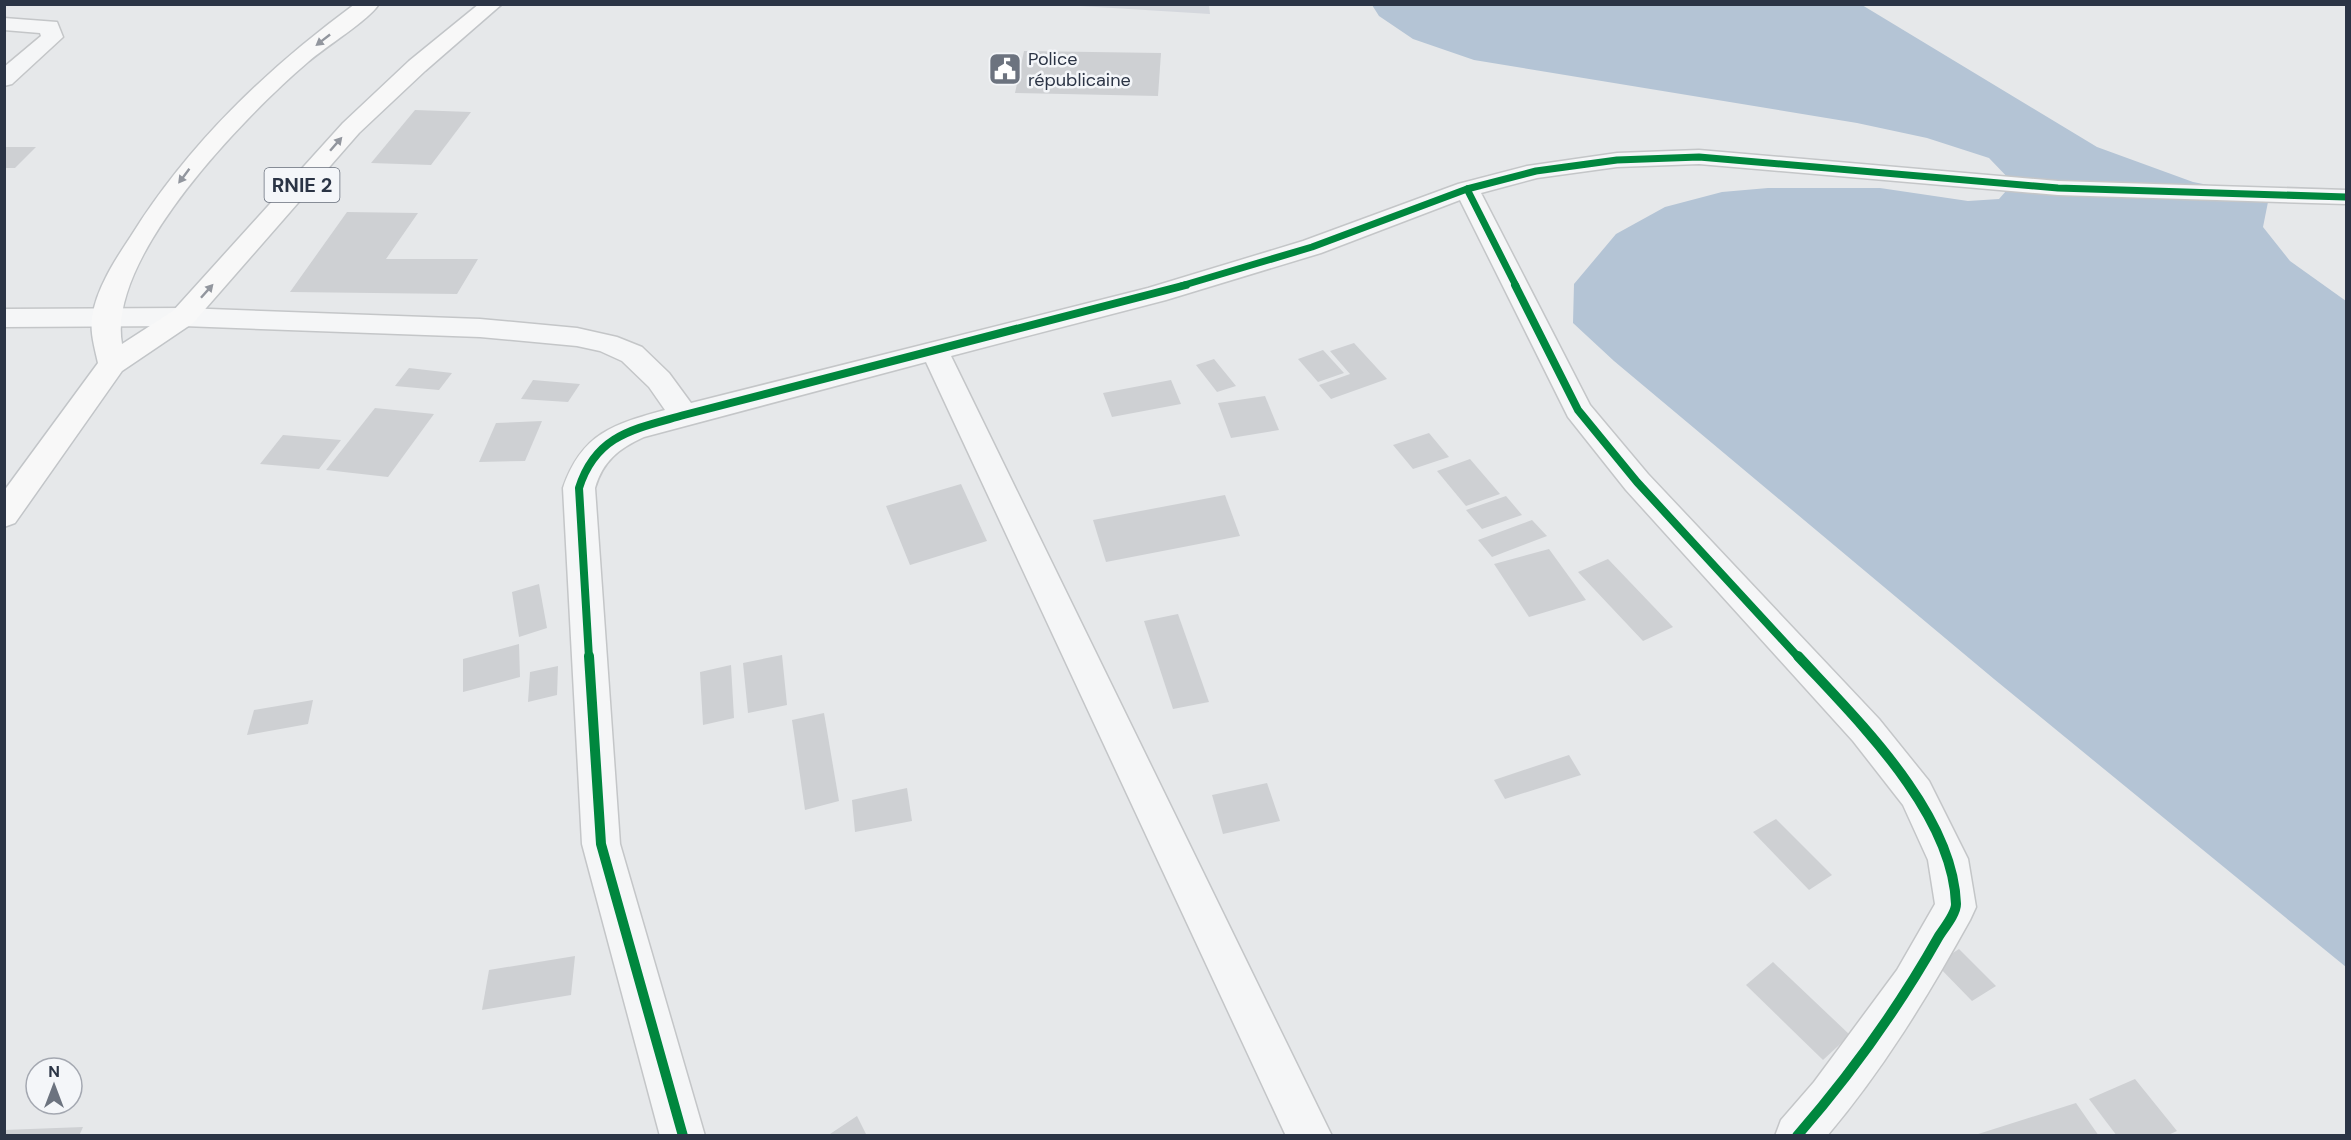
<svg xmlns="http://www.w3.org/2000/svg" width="2351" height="1140" font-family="'DM Sans',sans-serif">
<rect width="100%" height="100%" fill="#e6e8ea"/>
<polygon fill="#d4d7dd" points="1064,5 1209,5 1210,14"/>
<polygon fill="#b4c4d5" points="1372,5 1862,5 2097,147 2193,182 2269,197 2263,227 2290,261 2346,301 2346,967 1994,679 1614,361 1573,323 1574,284 1616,234 1665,207 1722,192 1768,188 1880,188 1968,201 1999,199 2013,183 1989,158 1927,138 1857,123 1474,60 1413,39 1379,16"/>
<g fill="#ced0d3">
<polygon points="1024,51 1161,53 1158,96 1015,93"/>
<polygon points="415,110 471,112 431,165 371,163"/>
<polygon points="5,147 36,147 15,168 5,168"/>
<polygon points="347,212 418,213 386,259 478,259 457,294 290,292"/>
<polygon points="1354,343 1387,379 1331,399 1319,385 1350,374 1330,351"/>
<polygon points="1323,350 1344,373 1318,382 1298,359"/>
<polygon points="1214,359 1236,386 1217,392 1196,365"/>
<polygon points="409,368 452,373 439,390 395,386"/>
<polygon points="533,380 580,384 568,402 521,399"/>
<polygon points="1171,380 1181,404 1112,417 1103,393"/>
<polygon points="1265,396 1279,430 1231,438 1218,403"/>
<polygon points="375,408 434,414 388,477 326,470"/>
<polygon points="542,421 525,461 479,462 496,423"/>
<polygon points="1429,433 1449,457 1413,469 1393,445"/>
<polygon points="283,435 341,440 319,469 260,464"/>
<polygon points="1470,459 1500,494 1466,506 1437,471"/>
<polygon points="961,484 987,541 910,565 886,506"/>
<polygon points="1225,495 1240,536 1106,562 1093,520"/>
<polygon points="1506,496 1522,515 1482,529 1466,510"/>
<polygon points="1532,520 1547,536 1492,557 1478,540"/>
<polygon points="1549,549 1586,600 1529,617 1494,564"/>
<polygon points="1608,559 1673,627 1643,641 1578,572"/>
<polygon points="539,584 547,628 519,637 512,592"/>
<polygon points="1178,614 1209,702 1173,709 1144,621"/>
<polygon points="519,644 520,677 463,692 463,659"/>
<polygon points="782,655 787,705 748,713 743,663"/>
<polygon points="731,665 734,718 703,725 700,672"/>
<polygon points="558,666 557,695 528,702 530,672"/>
<polygon points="313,700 308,724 247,735 254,710"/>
<polygon points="824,713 839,801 805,810 792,720"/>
<polygon points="1569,755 1581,775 1505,799 1494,780"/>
<polygon points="1267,783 1280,821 1223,834 1212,795"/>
<polygon points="907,788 912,821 855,832 852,800"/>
<polygon points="1776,819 1832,875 1809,890 1753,832"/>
<polygon points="1959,949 1996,986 1972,1001 1936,964"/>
<polygon points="575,956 571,995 482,1010 489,970"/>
<polygon points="1773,962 1850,1035 1823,1060 1746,985"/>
<polygon points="2135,1079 2177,1131 2166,1136 2117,1136 2089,1099"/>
<polygon points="2076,1103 2099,1136 1975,1136 1975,1135"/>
<polygon points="857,1116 867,1136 827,1136"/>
<polygon points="83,1127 79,1136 4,1136 4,1130"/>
</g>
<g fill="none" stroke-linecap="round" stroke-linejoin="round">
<g stroke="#c4c6c8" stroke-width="3">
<g id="minor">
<polygon points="4,18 57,22 63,37 12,84 4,86 4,67 41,36 40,33 4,30"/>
<path d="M1699 150 2058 181 2346 190V204L2058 195 1699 164 1617 167 1537 178 1481 193 1590 405 1648 474 1879 719 1929 781 1968 859 1976 907 1970 920C1928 996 1883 1070 1827 1136H1775L1781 1120 1814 1082 1897 970 1935 904 1928 860 1903 805 1853 741 1626 490 1568 417 1460 200 1321 253 1166 300 951 356 1332 1136H1286L926 362 644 437C618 449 603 461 595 488L620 844 705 1136H660L582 844 563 488C582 433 614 424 665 410L649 387 622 361 600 351 577 346 480 337 183 326 4 327V309L183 308 480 319 577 328 617 337 642 347 669 373 691 403 1148 288 1303 241 1458 184 1527 166 1617 153Z"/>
</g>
</g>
<g stroke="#c2c5c8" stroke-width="3">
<path id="major" d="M355 4H379C369 20 325 47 308 62 246 115 106 257 122 344L173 311 343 123 409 61 479 4H502L425 71 359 133 193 323 122 371 15 523 4 527V491L98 363C95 349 90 333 92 318 96 289 115 260 131 236 189 143 267 69 355 4Z"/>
</g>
<use href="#minor" fill="#f5f6f7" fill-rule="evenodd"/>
<use href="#major" fill="#f8f8f8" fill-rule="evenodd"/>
<g stroke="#f4f6f9" stroke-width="10">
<g id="cycleway-far2">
<polyline points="1467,189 1516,286"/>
<polyline points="1181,286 1312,247 1467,189 1536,171 1617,160 1699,157 2058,188 2346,197"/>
</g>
</g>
<g stroke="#f4f6f9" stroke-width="12">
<g id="cycleway-far1">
<polyline points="1515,285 1578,410 1637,482 1799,658"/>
<path d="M589 658 579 488C596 434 635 429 684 415L1186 285"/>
</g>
</g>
<g stroke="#f4f6f9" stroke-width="14">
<g id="cycleway">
<polyline points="589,656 601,844 683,1136"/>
<path d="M1797 1136C1851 1074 1899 1007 1939 936 1944 928 1956 914 1956 904 1953 812 1857 720 1798 656"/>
</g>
</g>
<use href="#cycleway-far2" stroke="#00873e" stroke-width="7"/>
<use href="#cycleway-far1" stroke="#00873e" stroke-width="8"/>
<use href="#cycleway" stroke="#00873e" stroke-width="10"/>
</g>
<defs><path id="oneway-solid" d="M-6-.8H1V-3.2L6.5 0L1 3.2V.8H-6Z" transform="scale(1.5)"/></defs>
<g fill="#92969e">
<use href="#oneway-solid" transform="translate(323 40) rotate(142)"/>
<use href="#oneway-solid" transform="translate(336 144) rotate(-49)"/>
<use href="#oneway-solid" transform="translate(184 176) rotate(127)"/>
<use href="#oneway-solid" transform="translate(207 291) rotate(-48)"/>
</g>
<defs>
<g id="civic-square" transform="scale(1.725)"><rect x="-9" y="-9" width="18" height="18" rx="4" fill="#6c737f" stroke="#f4f6f9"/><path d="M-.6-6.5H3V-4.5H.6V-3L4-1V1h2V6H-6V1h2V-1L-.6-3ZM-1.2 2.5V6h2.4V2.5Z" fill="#fff"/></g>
</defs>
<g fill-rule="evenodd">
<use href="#civic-square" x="1005" y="69"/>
</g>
<g text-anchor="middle" stroke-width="5" stroke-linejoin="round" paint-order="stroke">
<g font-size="18" fill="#2b3445" stroke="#f4f6f9" text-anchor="start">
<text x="1028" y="65">Police<tspan x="1028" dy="21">républicaine</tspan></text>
</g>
<rect fill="#f4f6f9" stroke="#676e7b" stroke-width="1.5" x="264.5" y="168" width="75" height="34" rx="4.5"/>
<g font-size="20" font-weight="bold" fill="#2b3445">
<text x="302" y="192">RNIE 2</text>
</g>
</g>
<rect width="2351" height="1140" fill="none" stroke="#2b3445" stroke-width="12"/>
<g transform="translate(54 1086)"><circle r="28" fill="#f4f6f9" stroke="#a4a8b1" stroke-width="1.5"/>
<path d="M0-4.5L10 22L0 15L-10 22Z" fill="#6c737f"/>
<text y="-9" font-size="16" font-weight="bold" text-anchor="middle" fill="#2b3445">N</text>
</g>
</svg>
